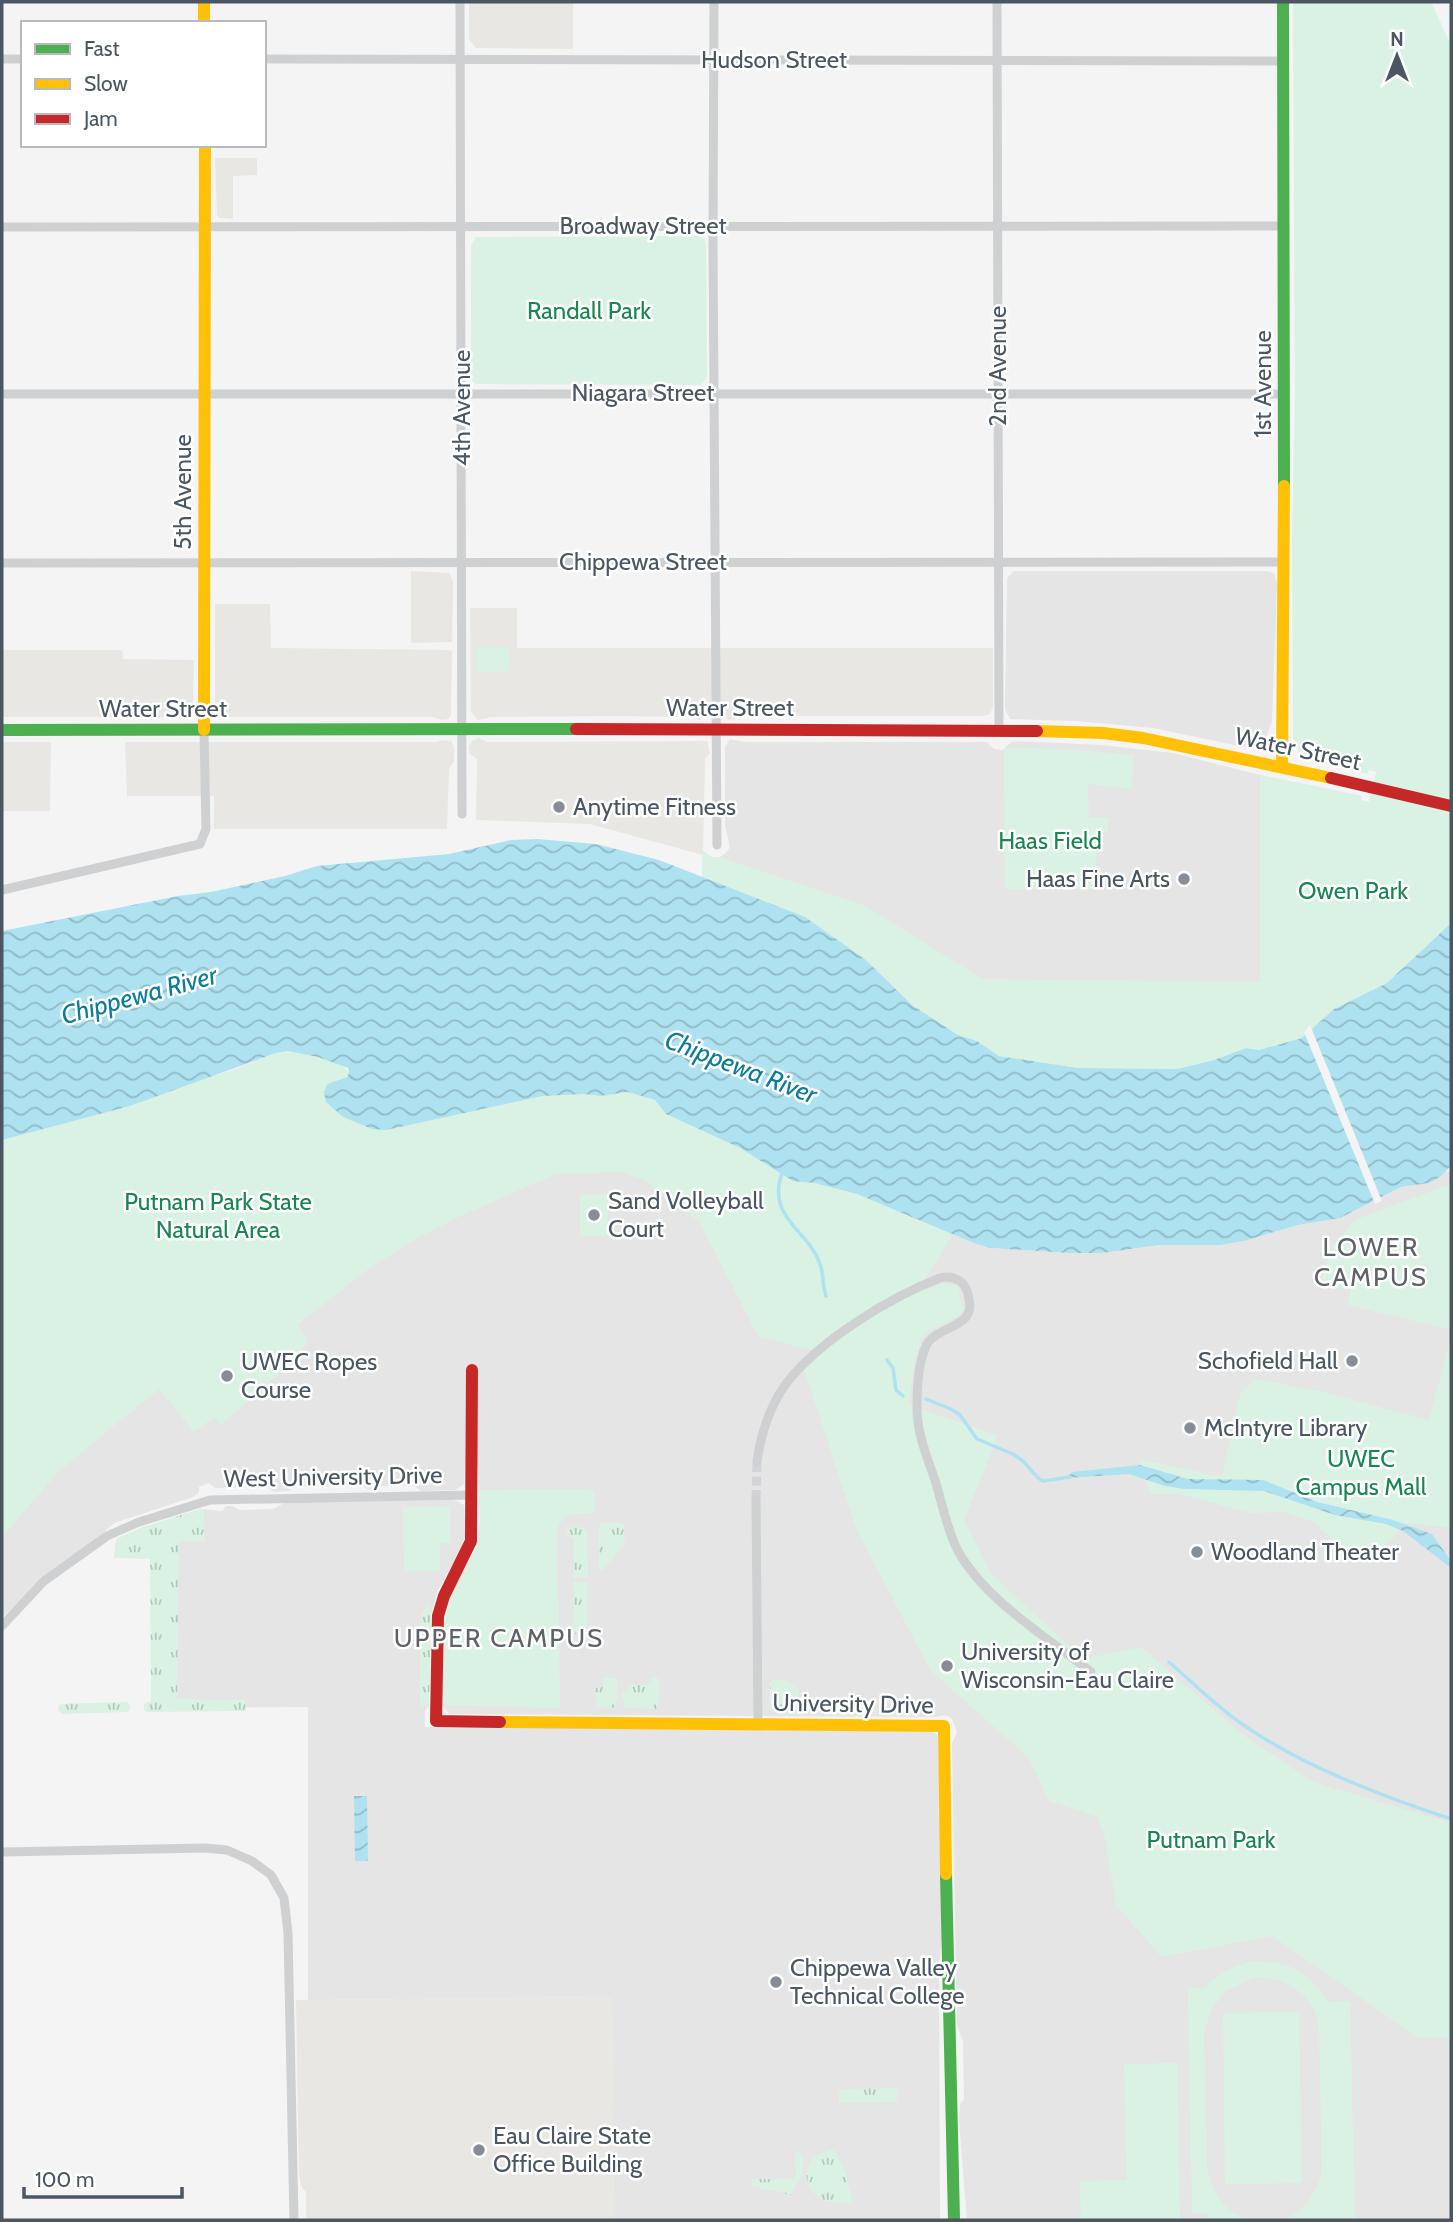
<svg xmlns="http://www.w3.org/2000/svg" width="1453" height="2222" font-family="Cabin,sans-serif">
<defs>
<pattern id="grass-tufts" width="24" height="20" patternUnits="userSpaceOnUse" patternTransform="scale(1.75)"><rect width="24" height="20" fill="#d9f2e3"/><path d="M3 7l-1-3M5 7V3M7 7l1-3M15 17l-1-3M17 17v-4M19 17l1-3" fill="none" stroke="#b2c7bb"/></pattern>
<pattern id="water-waves" width="16" height="10" patternUnits="userSpaceOnUse" patternTransform="scale(1.75)"><rect width="16" height="10" fill="#aee2f0"/><path d="M0 5q4-4 8 0t8 0" fill="none" stroke="#90bac6"/></pattern>
</defs>
<rect width="100%" height="100%" fill="#f4f4f4"/>
<g fill="#e8e7e3">
<polygon points="469,2 573,2 573,49 476,48 469,39"/>
<polygon points="215,158 257,158 257,175 233,176 233,219 220,218 217,215"/>
<polygon points="411,571 449,573 453,581 452,642 411,643"/>
<polygon points="215,604 270,604 271,648 449,650 452,651 451,715 449,719 442,720 432,717 220,717 215,708"/>
<polygon points="470,608 517,608 517,648 993,648 993,707 990,714 983,716 745,716 728,720 724,716 722,706 707,705 707,715 699,720 689,717 620,716 491,717 478,720 471,712"/>
<polygon points="2,650 122,650 123,659 194,660 193,713 184,717 2,717"/>
<polygon points="479,738 487,742 707,741 710,753 705,759 703,855 590,824 476,820 477,759 470,754 469,747 472,741"/>
<polygon points="441,740 451,741 454,747 454,762 449,769 447,829 214,829 214,796 127,796 125,742 437,742"/>
<polygon points="2,742 51,742 50,811 2,811"/>
<polygon points="612,1997 614,2220 306,2220 306,2192 301,2186 299,2175 296,2000"/>
</g>
<g fill="#e6e5e6">
<polygon points="1014,571 1266,571 1274,573 1277,584 1272,721 1266,738 1256,745 1244,747 1153,728 1077,721 1010,719 1005,709 1007,578"/>
<polygon points="730,739 745,742 987,742 994,749 1003,750 1011,742 1018,741 1101,745 1173,753 1260,775 1362,796 1361,800 1451,923 1177,1069 702,878 703,851 709,856 718,858 726,853 730,847 725,825 725,747"/>
<polygon points="542,1096 857,1194 976,1244 991,1248 1068,1253 1102,1253 1160,1245 1221,1245 1244,1241 1298,1225 1340,1218 1401,1187 1429,1183 1446,1171 1451,1172 1451,2220 967,2220 959,2122 960,2105 964,2099 963,2042 957,2024 952,1744 957,1732 952,1719 946,1715 934,1717 449,1714 442,1704 443,1628 453,1590 476,1548 480,1523 478,1469 465,1469 464,1484 455,1490 421,1491 414,1486 382,1486 373,1492 364,1487 296,1486 289,1491 274,1492 267,1487 215,1488 209,1483 199,1487 199,1492 193,1497 114,1523 99,1537 55,1567 2,1618 2,1140"/>
<polygon points="454,1500 464,1505 465,1536 459,1553 438,1590 431,1614 429,1705 425,1711 425,1727 932,1729 938,1737 942,1935 939,1966 940,2220 614,2220 612,1997 308,2000 308,1707 159,1708 174,1517 201,1509 222,1511 226,1506 232,1506 240,1510 273,1509 286,1502"/>
</g>
<g fill="url(#grass-tufts)">
<polygon points="201,1509 204,1511 205,1541 179,1542 177,1699 245,1700 246,1711 147,1712 144,1710 144,1704 151,1701 150,1559 114,1558 116,1539 140,1528"/>
<polygon points="602,1523 624,1523 625,1544 603,1570 599,1570 599,1526"/>
<polygon points="575,1526 584,1528 587,1533 588,1578 574,1578 574,1539 566,1535 568,1528"/>
<polygon points="574,1582 587,1582 587,1634 573,1634"/>
<polygon points="427,1604 431,1613 429,1705 420,1706 420,1628 422,1615"/>
<polygon points="603,1677 617,1679 617,1704 613,1708 596,1707 595,1688 603,1687"/>
<polygon points="653,1677 659,1679 659,1706 656,1709 625,1708 622,1694 633,1684 647,1685"/>
<polygon points="772,1680 788,1681 799,1690 799,1696 781,1707 770,1709 770,1684"/>
<polygon points="127,1702 131,1706 128,1712 62,1714 58,1710 60,1704"/>
<polygon points="895,2088 898,2091 897,2102 839,2103 839,2091 845,2089"/>
<polygon points="831,2150 835,2151 845,2172 853,2202 851,2204 825,2201 810,2190 806,2175 812,2157"/>
<path d="M795 2152H798C811 2165 797 2181 791 2195L752 2186V2179H796Z"/>
</g>
<g fill="#d9f2e3">
<polygon points="1293,2 1431,2 1451,45 1451,923 1387,983 1334,1009 1302,1038 1259,1050 1245,1048 1214,1060 1177,1069 1078,1068 999,1056 977,1041 958,1035 912,1005 866,960 805,917 702,878 703,851 714,858 720,857 865,906 983,979 1260,982 1260,775 1362,796 1361,800 1369,802 1376,772 1369,770 1367,774 1306,758 1299,752 1293,737 1292,541 1295,391"/>
<polygon points="699,236 705,240 706,247 707,377 701,385 476,384 471,380 471,246 476,237"/>
<polygon points="477,647 510,647 509,671 477,672"/>
<polygon points="1004,748 1066,749 1134,755 1132,789 1088,784 1089,817 1108,818 1108,831 1096,832 1096,875 1103,876 1102,889 1005,889"/>
<path d="M288 1051C304 1054 342 1058 349 1073L347 1077 336 1080 386 1130 542 1096 584 1094 600 1096 628 1092 655 1100 666 1114 740 1148 793 1181 815 1183 857 1194 953 1234 926 1277 928 1289 944 1283 958 1286 963 1311C954 1321 941 1323 930 1331 913 1343 912 1385 909 1405L998 1436 964 1520 991 1574 1083 1659 1141 1647 1246 1737 1313 1782 1451 1823V2038L1417 2037 1272 1936 1162 1957 1116 1905 1104 1833 1098 1817 1049 1801 1029 1758 930 1670 856 1528 803 1366 818 1352 758 1336 699 1221 643 1179 620 1172 556 1174 460 1216 414 1240 367 1270 297 1325 307 1339 299 1355 291 1363 221 1425 214 1417 194 1432 159 1389 57 1473 2 1537V1140L130 1106 188 1083 230 1071 276 1053Z"/>
<polygon points="1445,1186 1451,1186 1451,1330 1348,1305 1350,1289 1320,1287 1325,1264 1334,1244 1355,1220"/>
<polygon points="607,1194 608,1236 580,1236 580,1195"/>
<polygon points="1451,1337 1451,1528 1408,1523 1376,1555 1339,1545 1312,1521 1285,1512 1251,1513 1179,1494 1151,1494 1140,1459 1222,1477 1240,1394 1256,1379 1319,1391 1429,1420"/>
<path d="M588 1489 595 1493 594 1513C577 1514 562 1512 557 1531L560 1708 444 1705C444 1671 440 1635 449 1602 455 1583 468 1568 476 1549 483 1532 480 1509 479 1490Z"/>
<polygon points="450,1506 450,1543 440,1543 440,1570 404,1571 403,1507"/>
<path d="M1254 1961C1292 1963 1307 1970 1328 2002L1350 2001 1355 2220H1277C1303 2217 1314 2196 1322 2173L1319 2030 1316 2013 1305 1996 1290 1985 1278 1980 1256 1977 1225 1991 1211 2010 1204 2033 1207 2167C1212 2193 1223 2212 1250 2220H1212L1205 2213H1192L1188 1988H1204C1220 1973 1233 1966 1254 1961Z"/>
<polygon points="1299,2012 1302,2183 1225,2184 1223,2013"/>
<polygon points="1177,2063 1180,2220 1081,2220 1080,2181 1127,2180 1124,2064"/>
</g>
<g fill="url(#water-waves)">
<polygon points="537,839 596,844 659,860 805,917 866,960 912,1005 958,1035 977,1041 999,1056 1078,1068 1177,1069 1214,1060 1246,1048 1259,1050 1302,1038 1334,1009 1387,983 1451,923 1451,1166 1440,1177 1429,1183 1401,1187 1340,1218 1298,1225 1244,1241 1221,1245 1160,1245 1102,1253 1068,1253 991,1248 976,1244 857,1194 815,1183 793,1181 740,1148 666,1114 655,1100 628,1092 600,1096 584,1094 542,1096 386,1130 372,1129 343,1117 326,1102 324,1092 327,1084 347,1077 349,1073 348,1068 318,1057 288,1051 276,1053 130,1106 2,1140 2,931 178,896 211,892 285,876 317,866 449,854 511,840"/>
<polygon points="1140,1465 1188,1479 1263,1480 1317,1502 1393,1520 1432,1534 1451,1561 1451,1568 1403,1531 1386,1524 1335,1515 1264,1491 1185,1489 1165,1486 1129,1474 1066,1478 1072,1472"/>
<polygon points="354,1796 367,1796 368,1861 355,1861"/>
</g>
<polygon fill="#f4f4f4" points="1310,1025 1382,1201 1375,1204 1304,1032"/>
<g fill="none" stroke-linecap="round" stroke-linejoin="round">
<g stroke="#aee2f0" stroke-width="3.5">
<path d="M783 1171C764 1217 809 1230 820 1264 824 1274 822 1285 826 1296"/>
<polyline points="887,1360 893,1368 896,1390 903,1396"/>
<polyline points="926,1399 951,1409 960,1415 977,1439 1013,1454 1023,1461 1038,1478 1043,1481 1070,1477"/>
<path d="M1169 1662C1193 1683 1216 1706 1242 1724 1302 1766 1382 1796 1451 1819"/>
</g>
<polyline stroke="#d2d4d7" stroke-width="9" stroke-dasharray="9 4.5" stroke-linecap="butt" points="756,1499 757,1461"/>
<g stroke="#ced0d2" stroke-width="9">
<polyline points="460,2 462,814"/>
<polyline points="714,2 713,243 717,845"/>
<polyline points="997,2 999,731"/>
<polyline points="2,59 23,59"/>
<polyline points="264,59 1283,61"/>
<polyline points="2,227 1285,226"/>
<polyline points="2,394 1285,394"/>
<polyline points="2,563 1283,562"/>
<polyline points="2,890 200,844 206,829 204,730"/>
<path d="M757 1461C761 1434 769 1408 785 1385 817 1342 890 1297 940 1278 947 1276 954 1277 960 1281 966 1285 968 1292 969 1299 976 1329 936 1325 926 1346 918 1363 917 1389 917 1408 917 1433 927 1457 935 1480 942 1503 947 1530 958 1551 986 1601 1047 1637 1091 1672"/>
<polyline points="756,1499 758,1723"/>
<polyline points="2,1626 44,1581 107,1536 139,1522 210,1500 471,1495"/>
<polyline points="2,1852 205,1848 227,1850 252,1861 271,1875 284,1898 288,1933 294,2220"/>
</g>
<g stroke="#4caf50" stroke-width="12">
<polyline points="1283,2 1284,486"/>
<polyline points="2,730 576,729"/>
<polyline points="946,1874 954,2220"/>
</g>
<g stroke="#ffc107" stroke-width="12">
<polyline points="204,2 204,23"/>
<polyline points="204,730 205,145"/>
<polyline points="1037,731 1103,733 1143,738 1331,778"/>
<polyline points="1282,766 1284,486"/>
<polyline points="500,1722 944,1726 946,1874"/>
</g>
<g stroke="#c62828" stroke-width="12">
<polyline points="576,729 1037,731"/>
<polyline points="1331,778 1451,806"/>
<polyline points="472,1370 471,1541 444,1596 438,1616 436,1721 500,1722"/>
</g>
</g>
<g fill="#868d94" stroke="#fff" stroke-width="2.5">
<circle cx="559" cy="807" r="7"/>
<circle cx="1184" cy="879" r="7"/>
<circle cx="594" cy="1215" r="7"/>
<circle cx="1352" cy="1361" r="7"/>
<circle cx="227" cy="1376" r="7"/>
<circle cx="1190" cy="1428" r="7"/>
<circle cx="1197" cy="1552" r="7"/>
<circle cx="947" cy="1666" r="7"/>
<circle cx="776" cy="1982" r="7"/>
<circle cx="479" cy="2150" r="7"/>
</g>
<g text-anchor="middle" stroke-width="5" stroke-linejoin="round" paint-order="stroke">
<g font-size="24" fill="#4a5661" stroke="#fff">
<text x="774" y="68">Hudson Street</text>
<text x="643" y="234">Broadway Street</text>
<text transform="translate(998 366) rotate(-90)" y="8">2nd Avenue</text>
<text transform="translate(1263 384) rotate(-90)" y="8">1st Avenue</text>
<text x="643" y="401">Niagara Street</text>
<text transform="translate(462 408) rotate(-90)" y="8">4th Avenue</text>
<text transform="translate(183 492) rotate(-90)" y="8">5th Avenue</text>
<text x="643" y="570">Chippewa Street</text>
<text x="730" y="716">Water Street</text>
<text x="163" y="717">Water Street</text>
<text transform="translate(1298 749) rotate(12)" y="8">Water Street</text>
<text transform="translate(333 1477) rotate(-1)" y="8">West University Drive</text>
<text transform="translate(853 1704) rotate(1)" y="8">University Drive</text>
</g>
<g font-size="24" fill="#17864f" stroke="#fff">
<text x="589" y="319">Randall Park</text>
<text x="1050" y="849">Haas Field</text>
<text x="1353" y="899">Owen Park</text>
<text x="218" y="1210">Putnam Park State<tspan x="218" dy="28">Natural Area</tspan></text>
<text x="1361" y="1467">UWEC<tspan x="1361" dy="28">Campus Mall</tspan></text>
<text x="1211" y="1848">Putnam Park</text>
</g>
<g font-size="24" fill="#4a5661" stroke="#fff" text-anchor="start">
<text x="573" y="815">Anytime Fitness</text>
<text x="1170" y="887" text-anchor="end">Haas Fine Arts</text>
<text x="608" y="1209">Sand Volleyball<tspan x="608" dy="28">Court</tspan></text>
<text x="1338" y="1369" text-anchor="end">Schofield Hall</text>
<text x="241" y="1370">UWEC Ropes<tspan x="241" dy="28">Course</tspan></text>
<text x="1204" y="1436">McIntyre Library</text>
<text x="1211" y="1560">Woodland Theater</text>
<text x="961" y="1660">University of<tspan x="961" dy="28">Wisconsin-Eau Claire</tspan></text>
<text x="790" y="1976">Chippewa Valley<tspan x="790" dy="28">Technical College</tspan></text>
<text x="493" y="2144">Eau Claire State<tspan x="493" dy="28">Office Building</tspan></text>
</g>
<g font-size="26" font-style="italic" fill="#0c7c9b" stroke="#fff">
<text transform="translate(139 995) rotate(-15)" y="9">Chippewa River</text>
<text transform="translate(741 1067) rotate(21)" y="9">Chippewa River</text>
</g>
<g font-size="26" letter-spacing="2" fill="#5f6368" stroke="#fff">
<text x="1371" y="1256">LOWER<tspan x="1371" dy="30">CAMPUS</tspan></text>
<text x="499" y="1647">UPPER CAMPUS</text>
</g>
</g>
<rect width="1453" height="2222" fill="none" stroke="#4a5661" stroke-width="7"/>
<rect x="21" y="21" width="245" height="126" fill="#ffffff" stroke="#b7bbc0" stroke-width="2"/>
<rect x="35" y="44" width="35" height="10" fill="#4caf50" stroke="#b7bbc0" stroke-width="2"/>
<text x="84" y="56" font-size="21" fill="#4a5661">Fast</text>
<rect x="35" y="79" width="35" height="10" fill="#ffc107" stroke="#b7bbc0" stroke-width="2"/>
<text x="84" y="91" font-size="21" fill="#4a5661">Slow</text>
<rect x="35" y="114" width="35" height="10" fill="#c62828" stroke="#b7bbc0" stroke-width="2"/>
<text x="84" y="126" font-size="21" fill="#4a5661">Jam</text>
<g transform="translate(1397 56)" stroke="#ffffff" stroke-width="5" paint-order="stroke">
<path d="M0-5L12 26L0 18L-12 26Z" fill="#4a5661"/>
<text y="-10" font-size="19" font-weight="bold" text-anchor="middle" fill="#4a5661">N</text>
</g>
<path d="M24 2187v10h158v-10" fill="none" stroke="#4a5661" stroke-width="3.5"/>
<text x="35" y="2187" font-size="21" fill="#4a5661" stroke="#ffffff" stroke-width="5" paint-order="stroke">100 m</text>
</svg>
